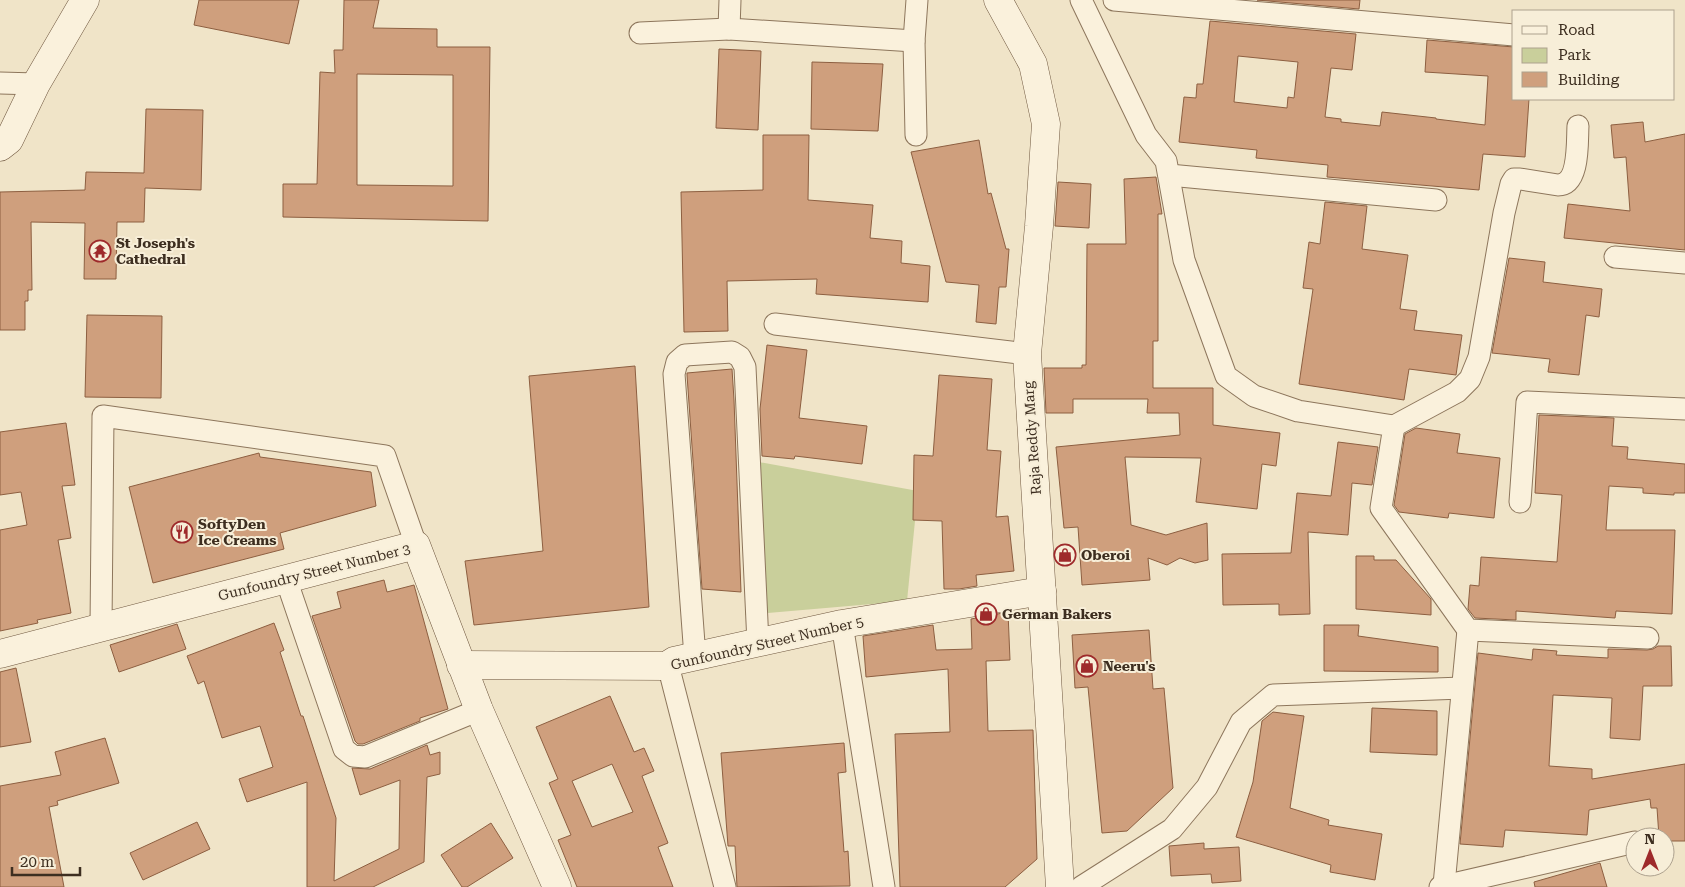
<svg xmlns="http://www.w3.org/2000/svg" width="1685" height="887" font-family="'Roboto Serif',serif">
<rect width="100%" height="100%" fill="#f0e4c8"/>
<polygon fill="#c9cf9b" points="748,460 918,491 907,601 745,615"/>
<g fill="#cf9f7d" stroke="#8d5f41" fill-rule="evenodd">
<polygon points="199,0 299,0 289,44 194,25"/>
<path d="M344 0H379L373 28 437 29V47H490L488 221 283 217V184H317L320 72 335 73 334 50H343ZM357 74 453 75V186L357 185Z"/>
<polygon points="1257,0 1360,0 1359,9"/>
<path d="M1210 21 1356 34 1352 70 1331 68 1325 117 1341 119V122L1380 126 1382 112 1436 118V119L1485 125 1488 76 1425 72 1427 40 1514 47V99H1529L1525 157 1483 154 1479 190 1327 177 1328 165 1256 158 1257 150 1179 142 1184 97 1196 98 1197 84H1203ZM1238 56 1298 62 1294 98 1288 97 1287 108 1234 102Z"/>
<polygon points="719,49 761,51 758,130 716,128"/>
<polygon points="812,62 883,64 878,131 811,129"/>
<polygon points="146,109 203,110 201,190 145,188 144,222 117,222 116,279 84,279 85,223 31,222 32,290 28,290 28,301 25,301 25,330 0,330 0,192 85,190 86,172 144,173"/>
<polygon points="1643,122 1645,142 1685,134 1685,250 1564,238 1568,204 1630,211 1626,157 1614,158 1611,125"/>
<polygon points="763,135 809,135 808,200 873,205 870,238 902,241 901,263 930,266 928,302 816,294 817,279 727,281 728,331 684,332 681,192 763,190"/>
<polygon points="979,140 988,194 991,193 1006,249 1009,249 1006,287 999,287 996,324 976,322 979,285 946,282 911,152"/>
<polygon points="1156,177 1162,214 1158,214 1158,341 1153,341 1153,388 1213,388 1213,425 1280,433 1276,466 1262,464 1257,509 1196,502 1201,458 1125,457 1131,525 1166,535 1207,523 1208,560 1195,563 1180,558 1167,565 1148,558 1150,580 1082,585 1078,527 1064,528 1056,447 1180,435 1179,413 1147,413 1148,399 1073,399 1073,413 1046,413 1044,368 1082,368 1082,365 1086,365 1087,244 1126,244 1124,179"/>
<polygon points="1058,182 1091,184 1089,228 1055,226"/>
<polygon points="1325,202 1367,206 1362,249 1408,255 1400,309 1417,311 1414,330 1462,335 1456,375 1409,369 1404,400 1299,384 1313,289 1303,288 1309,242 1320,244"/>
<polygon points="1509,258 1545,262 1543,282 1602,289 1599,317 1586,315 1579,375 1548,372 1550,359 1492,353"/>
<polygon points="87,315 162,316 161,398 85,397"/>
<polygon points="767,345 807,350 799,418 867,426 862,464 795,456 794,459 762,456 760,409"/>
<polygon points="635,366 649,607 474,625 465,561 543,551 529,376"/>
<polygon points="732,369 734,400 741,592 702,589 687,375 687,373"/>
<polygon points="939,375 992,379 987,450 1001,451 996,517 1008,516 1014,571 976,575 977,586 959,589 944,589 942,521 913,520 914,455 933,456"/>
<polygon points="1539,415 1614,418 1612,446 1628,447 1627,459 1685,464 1685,493 1674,493 1674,495 1643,493 1643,488 1609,486 1606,530 1675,530 1672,614 1616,611 1615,618 1516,611 1516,620 1475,618 1468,609 1470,585 1479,586 1481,557 1557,562 1562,495 1535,493"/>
<polygon points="66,423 75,485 62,486 71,538 58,540 71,613 37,620 38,623 0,631 0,530 27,525 21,492 0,495 0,432"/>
<polygon points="1416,428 1460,434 1457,453 1500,458 1494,518 1449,513 1448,518 1399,512 1394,505 1405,434"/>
<polygon points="1338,442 1378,447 1372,485 1352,483 1348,535 1308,532 1310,614 1279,615 1279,604 1223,605 1222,554 1291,553 1297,493 1331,496"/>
<polygon points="259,453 260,457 371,472 376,506 280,533 284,549 153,583 129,487"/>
<polygon points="1356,556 1374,556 1374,560 1396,560 1431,599 1431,615 1356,609"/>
<polygon points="384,580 387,592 414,585 448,709 420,718 420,721 363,744 358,744 355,741 312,616 341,608 337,592"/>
<polygon points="1008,612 1010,660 986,661 988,731 1033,730 1037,859 1005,887 900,887 895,734 950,732 948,669 866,677 863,636 933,625 936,650 972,649 971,619"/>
<polygon points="274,623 284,650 280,652 301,716 303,716 336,818 334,881 399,849 400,780 360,795 352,768 370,769 427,745 430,755 440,752 440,774 427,777 424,862 373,887 307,887 307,782 247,802 239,779 273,767 260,726 222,738 204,681 198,684 187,656"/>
<polygon points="177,624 186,649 119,672 110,645"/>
<polygon points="1324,625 1359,625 1358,636 1438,647 1438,672 1324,671"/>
<polygon points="1149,630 1153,689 1164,688 1173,788 1127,831 1102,833 1088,687 1075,688 1072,635"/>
<polygon points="1658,646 1671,646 1672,686 1643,686 1640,740 1610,738 1612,698 1553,695 1549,766 1592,769 1592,779 1685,764 1685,841 1665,841 1665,837 1659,837 1657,808 1651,808 1650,799 1589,810 1587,835 1505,830 1503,847 1460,844 1478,653 1532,660 1533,649 1557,651 1556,655 1608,658 1608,649 1647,650 1653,649"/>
<polygon points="16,668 31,742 0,747 0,672"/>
<path d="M610 696 634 752 644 748 654 771 642 776 668 843 658 847 673 887H577L558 840 571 835 549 783 558 779 536 727ZM612 764 633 812 592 827 572 781Z"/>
<polygon points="1372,708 1437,711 1437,755 1370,752"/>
<polygon points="1273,712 1304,716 1290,808 1329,820 1328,825 1382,834 1375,880 1330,872 1331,865 1236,837 1253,782 1262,721"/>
<polygon points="105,738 119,783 57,801 58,805 49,807 64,887 0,887 0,786 61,775 55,752"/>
<polygon points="844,743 846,772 838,773 844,852 848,851 850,886 737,887 735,846 728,846 721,753"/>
<polygon points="197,822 210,849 143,880 130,853"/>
<polygon points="491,823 513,858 467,887 462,887 441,855"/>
<polygon points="1204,843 1204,849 1239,847 1241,881 1212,883 1211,874 1171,876 1169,846"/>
<polygon points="1600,863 1607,887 1535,887 1534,882"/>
</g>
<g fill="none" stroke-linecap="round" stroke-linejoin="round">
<g stroke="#8d765c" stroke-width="23">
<g id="street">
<polyline points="730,0 729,29 914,41"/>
<polyline points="1081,0 1146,135 1166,161 1184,260 1226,376 1254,396 1298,411 1394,426 1381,508 1468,630 1648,638"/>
<polyline points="1114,0 1514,35"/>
<polyline points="640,33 729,29"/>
<polyline points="0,83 36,84"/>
<polyline points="916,135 914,41 917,0"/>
<polyline points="1169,175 1436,200"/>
<polyline points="1615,257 1685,263"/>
<polyline points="775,324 1027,354"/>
<path d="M1394 426 1457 392 1470 379 1479 357 1504 213 1511 184 1514 179H1520L1558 185C1580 185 1577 141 1578 126"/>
<polyline points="1520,502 1527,402 1685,409"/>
<polyline points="286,579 344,749 353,756 365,757 479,710"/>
<polyline points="842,624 884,887"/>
<polyline points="101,627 103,416 385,456 416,545"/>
<polyline points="695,657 674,374 677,362 685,355 732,352 740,357 745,367 758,643"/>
<polyline points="668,665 725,887"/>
<polyline points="1444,885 1468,630"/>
<polyline points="1081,887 1172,829 1207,787 1241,722 1273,695 1462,688"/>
<polyline points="1440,887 1635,842"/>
</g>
</g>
<g stroke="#6f573f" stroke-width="29">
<g id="secondary">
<polyline points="998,0 1033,64 1046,124 1039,226 1027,354 1060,887"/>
<polyline points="0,147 9,140 36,84 85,0"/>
<polyline points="0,654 416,545 479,710 557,887"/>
<polyline points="461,665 666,666 674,661 842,624 1042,591"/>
</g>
</g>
<use href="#street" stroke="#faf1dc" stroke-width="21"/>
<use href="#secondary" stroke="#faf1dc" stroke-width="28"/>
</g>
<defs>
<g id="temple-ring" transform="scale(1.125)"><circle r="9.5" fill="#f7eed8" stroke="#9e2a2b" stroke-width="1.5"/><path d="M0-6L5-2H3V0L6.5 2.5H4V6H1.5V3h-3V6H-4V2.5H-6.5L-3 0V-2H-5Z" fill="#9e2a2b"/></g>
<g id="restaurant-ring" transform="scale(1.125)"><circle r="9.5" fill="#f7eed8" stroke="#9e2a2b" stroke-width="1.5"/><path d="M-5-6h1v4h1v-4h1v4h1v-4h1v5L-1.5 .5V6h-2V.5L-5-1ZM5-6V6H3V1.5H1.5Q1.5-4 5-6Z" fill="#9e2a2b"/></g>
<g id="shop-ring" transform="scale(1.125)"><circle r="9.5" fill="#f7eed8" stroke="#9e2a2b" stroke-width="1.5"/><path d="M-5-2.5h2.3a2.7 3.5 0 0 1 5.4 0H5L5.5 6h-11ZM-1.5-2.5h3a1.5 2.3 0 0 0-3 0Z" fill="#9e2a2b"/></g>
</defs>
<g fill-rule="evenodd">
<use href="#temple-ring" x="100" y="251"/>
<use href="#restaurant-ring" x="182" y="532"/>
<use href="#shop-ring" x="1065" y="555"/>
<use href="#shop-ring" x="986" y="614"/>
<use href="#shop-ring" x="1087" y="666"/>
</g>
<g text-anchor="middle" stroke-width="4" stroke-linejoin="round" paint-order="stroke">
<g font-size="14" font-weight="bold" fill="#3d2e20" stroke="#f7eed8" text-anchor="start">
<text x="116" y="248">St Joseph's<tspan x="116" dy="16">Cathedral</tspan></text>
<text x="198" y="529">SoftyDen<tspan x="198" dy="16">Ice Creams</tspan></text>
<text x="1081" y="560">Oberoi</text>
<text x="1002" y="619">German Bakers</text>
<text x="1103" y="671">Neeru's</text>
</g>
<g font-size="14" fill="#3d2e20" stroke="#f7eed8">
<text transform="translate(1032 438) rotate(-94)" y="5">Raja Reddy Marg</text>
<text transform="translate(314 572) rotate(-14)" y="5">Gunfoundry Street Number 3</text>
<text transform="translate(767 643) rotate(-13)" y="5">Gunfoundry Street Number 5</text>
</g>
</g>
<rect x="1512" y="10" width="162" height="90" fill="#f7eed8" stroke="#ada18e"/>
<rect x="1522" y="26" width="25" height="8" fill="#faf1dc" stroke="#ada18e"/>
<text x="1558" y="35" font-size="15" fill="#3d2e20">Road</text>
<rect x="1522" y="48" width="25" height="15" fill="#c9cf9b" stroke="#ada18e"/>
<text x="1558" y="60" font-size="15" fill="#3d2e20">Park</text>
<rect x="1522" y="72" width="25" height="15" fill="#cf9f7d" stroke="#ada18e"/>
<text x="1558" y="85" font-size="15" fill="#3d2e20">Building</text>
<g transform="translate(1650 852)"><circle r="24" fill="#f7eed8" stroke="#ada18e"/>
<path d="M0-4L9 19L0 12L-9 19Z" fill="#9e2a2b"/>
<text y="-8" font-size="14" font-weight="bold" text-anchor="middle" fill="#3d2e20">N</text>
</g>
<path d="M12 867v8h68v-8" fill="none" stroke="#3d2e20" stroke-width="2.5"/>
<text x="20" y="867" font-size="15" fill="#3d2e20" stroke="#f7eed8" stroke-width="4" paint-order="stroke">20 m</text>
</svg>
